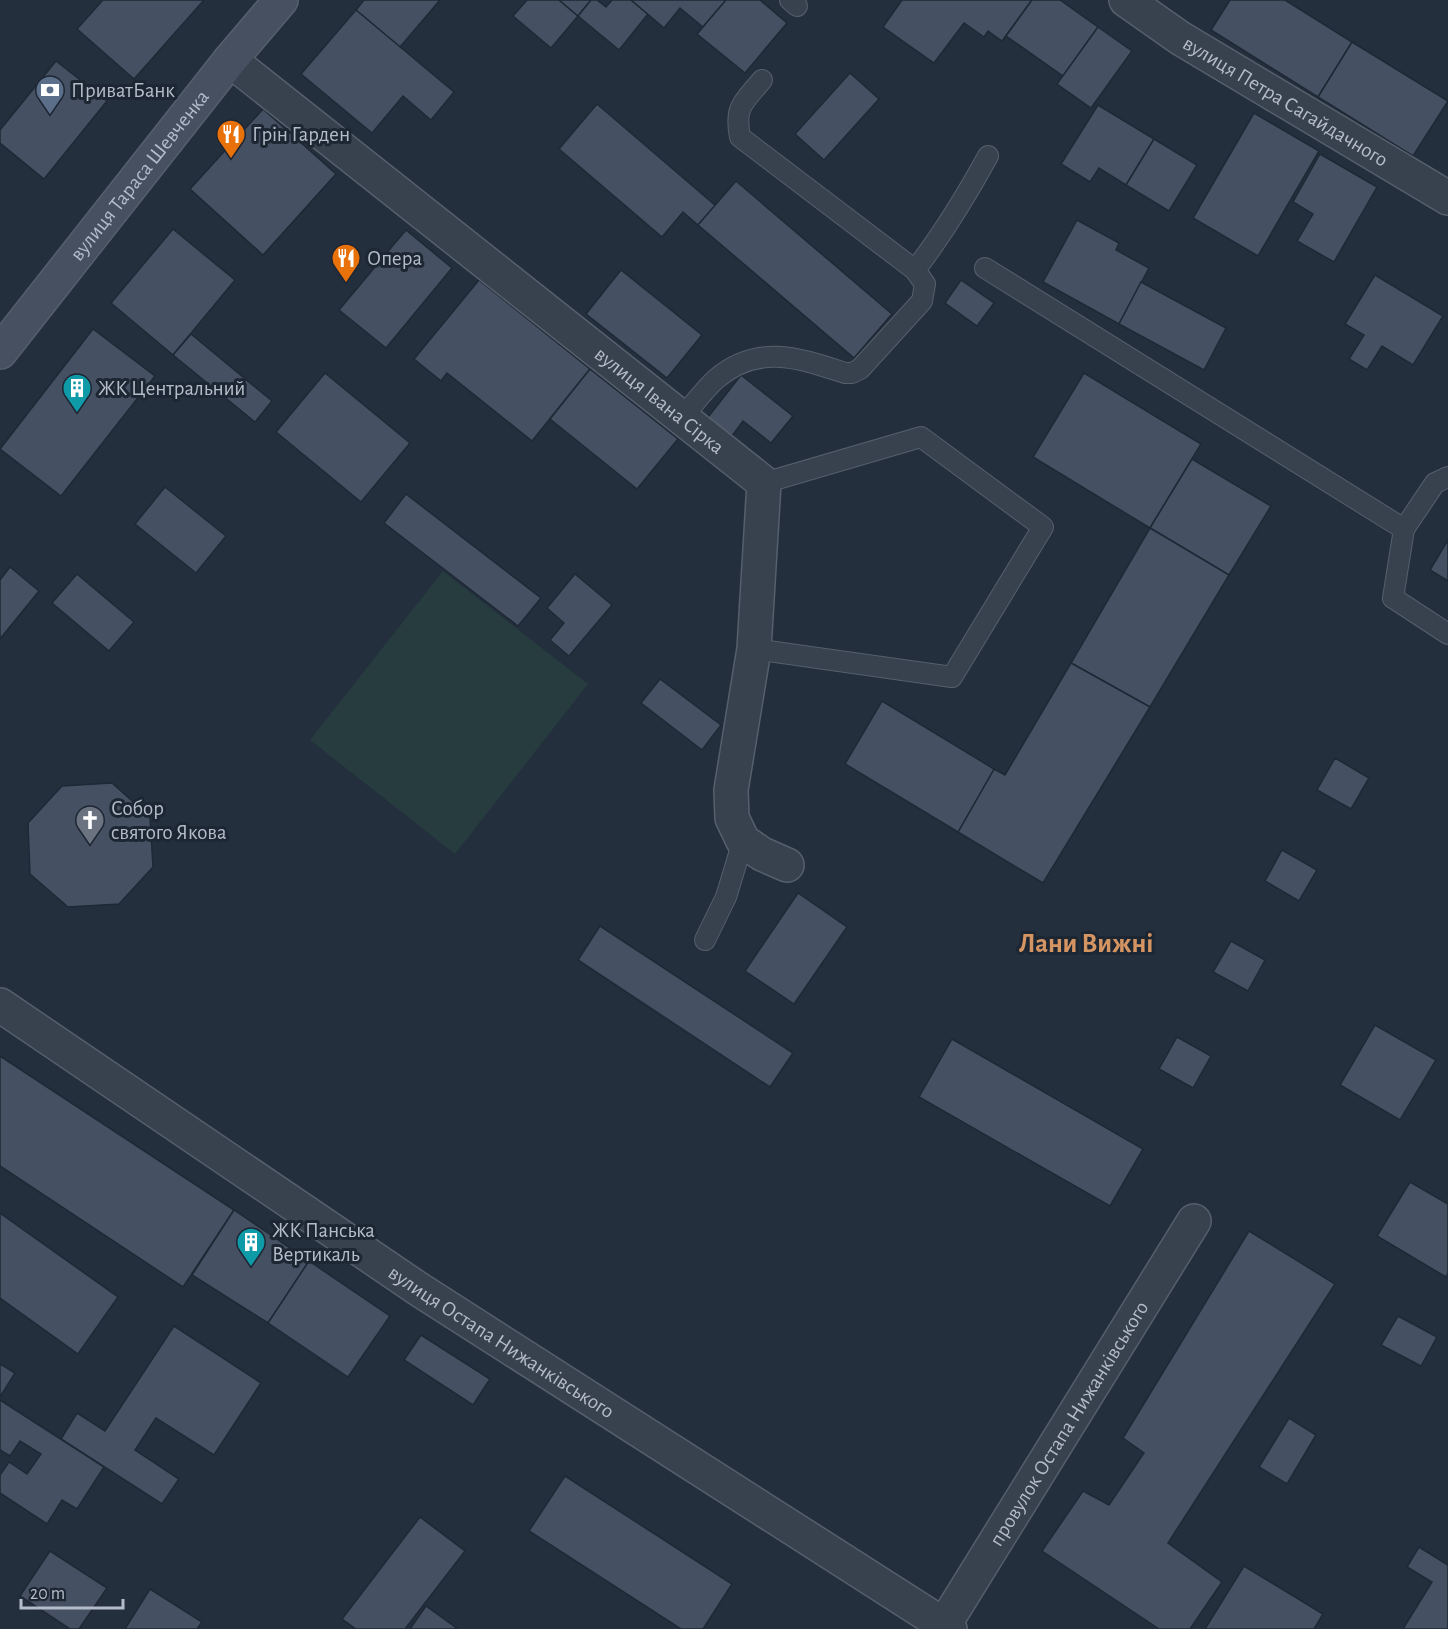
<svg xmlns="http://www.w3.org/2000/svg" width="1448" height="1629" font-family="'Alegreya Sans',sans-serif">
<rect width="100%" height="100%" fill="#242f3e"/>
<polygon fill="#263c3f" points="443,571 588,684 455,854 310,740"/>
<g fill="#455162" stroke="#1f2835" stroke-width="1.5">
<polygon points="103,0 204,0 134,79 77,29"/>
<polygon points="364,0 440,0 400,47 356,10"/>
<polygon points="527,0 559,0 578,16 551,48 513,16"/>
<polygon points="559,0 591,0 578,16"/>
<polygon points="591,0 597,0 606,7 612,0 631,0 648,14 619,50 578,16"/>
<polygon points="631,0 726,0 703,27 680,8 664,28"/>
<polygon points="726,0 760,0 787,23 745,73 697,34"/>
<polygon points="902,0 1032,0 1002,41 988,31 984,37 964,23 934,63 883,27"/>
<polygon points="1032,0 1060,0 1098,27 1063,76 1006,36"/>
<polygon points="1230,0 1285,0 1352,42 1318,97 1211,30"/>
<polygon points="356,10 454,92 431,120 403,96 372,133 301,74"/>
<polygon points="1098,27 1132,51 1091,108 1057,84"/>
<polygon points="1352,42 1448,101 1413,156 1318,97"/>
<polygon points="56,61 107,101 44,179 0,143 0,130"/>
<polygon points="850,73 879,99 824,160 795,134"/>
<polygon points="597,104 716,206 698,225 683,212 662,237 559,149"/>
<polygon points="1098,105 1154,139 1126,185 1099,168 1090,182 1061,164"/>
<polygon points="263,109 336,174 263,255 190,189"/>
<polygon points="1254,113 1319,151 1258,256 1193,218"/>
<polygon points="1154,139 1197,165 1169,211 1126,185"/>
<polygon points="1320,154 1377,187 1334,262 1297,241 1313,214 1293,202"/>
<polygon points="736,181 892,314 854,358 698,225"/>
<polygon points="1077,220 1119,243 1116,250 1149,268 1119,324 1043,282"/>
<polygon points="173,229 235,280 173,355 111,303"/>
<polygon points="406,230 452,268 386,348 339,310"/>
<polygon points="621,270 702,335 667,378 586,314"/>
<polygon points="1375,275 1443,316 1413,365 1382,346 1367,370 1349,359 1364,335 1345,324"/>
<polygon points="479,280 590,369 532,441 447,373 441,381 414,359"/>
<polygon points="961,280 994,303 977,326 945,303"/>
<polygon points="1141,282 1226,328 1204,370 1119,324"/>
<polygon points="93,329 155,376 61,496 0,449"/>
<polygon points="191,334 272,401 255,422 173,355"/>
<polygon points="590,369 678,439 637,489 550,419"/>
<polygon points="325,373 410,443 361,502 276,432"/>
<polygon points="1084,373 1201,444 1150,528 1033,457"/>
<polygon points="741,375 793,416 771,443 743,421 729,440 705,421"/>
<polygon points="1192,459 1271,506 1229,575 1150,528"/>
<polygon points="165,487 226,536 196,573 135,524"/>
<polygon points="406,494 541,598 518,626 384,523"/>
<polygon points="1150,528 1229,575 1150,707 1071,663"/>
<polygon points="1448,540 1448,581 1430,570"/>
<polygon points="10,567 39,591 0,639 0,580"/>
<polygon points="77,574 134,622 109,651 52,603"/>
<polygon points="575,574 612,605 569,656 550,640 564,623 547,608"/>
<polygon points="1071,663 1150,707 1043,883 958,832 994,769 1005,775"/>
<polygon points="660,679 721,725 702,750 641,703"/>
<polygon points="882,701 994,769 958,832 845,764"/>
<polygon points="1335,758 1369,778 1351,809 1317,790"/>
<polygon points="112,783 150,817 153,867 119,904 68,907 30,874 28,823 62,786"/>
<polygon points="1282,850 1317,870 1299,901 1265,881"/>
<polygon points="798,893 847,927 794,1004 745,971"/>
<polygon points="600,926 793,1053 770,1087 578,960"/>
<polygon points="1231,941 1265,960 1248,991 1213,972"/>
<polygon points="1375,1025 1436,1060 1400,1120 1340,1085"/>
<polygon points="1177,1037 1211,1056 1193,1088 1159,1069"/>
<polygon points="952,1039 1143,1149 1110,1206 919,1097"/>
<polygon points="0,1056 234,1210 183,1287 0,1166"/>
<polygon points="1410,1182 1448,1204 1448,1273 1446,1277 1377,1236"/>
<polygon points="234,1210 309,1261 268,1323 192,1275"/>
<polygon points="0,1213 118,1297 78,1354 0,1298"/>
<polygon points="1249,1231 1335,1284 1168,1543 1222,1582 1190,1629 1159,1629 1042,1551 1083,1491 1109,1505 1144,1453 1123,1438"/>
<polygon points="309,1261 390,1316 348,1377 268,1323"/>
<polygon points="1398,1316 1437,1337 1421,1366 1381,1345"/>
<polygon points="174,1326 261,1383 214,1455 156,1418 135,1450 179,1479 162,1504 61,1439 77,1413 105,1431"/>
<polygon points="421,1335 490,1379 473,1405 404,1360"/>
<polygon points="0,1364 15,1373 0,1397"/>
<polygon points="0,1400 104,1467 77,1509 62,1500 47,1524 0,1493 0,1475 9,1462 27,1474 41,1454 20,1441 10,1456 0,1450"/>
<polygon points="1289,1418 1316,1435 1287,1484 1259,1467"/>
<polygon points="565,1476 732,1584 703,1629 681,1629 529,1531"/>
<polygon points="420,1517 465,1551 405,1629 356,1629 342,1619"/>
<polygon points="1419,1547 1448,1565 1448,1629 1403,1629 1432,1582 1407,1567"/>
<polygon points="50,1551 107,1588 79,1629 70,1629 20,1596"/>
<polygon points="1244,1566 1323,1614 1314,1629 1205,1629"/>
<polygon points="150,1589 202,1622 197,1629 125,1629"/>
<polygon points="426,1606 458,1629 410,1629"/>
</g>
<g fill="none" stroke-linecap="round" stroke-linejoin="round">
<g stroke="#565f6c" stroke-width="22">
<g id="service">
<polyline points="790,0 797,6"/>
<polyline points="985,268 1404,529 1435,483 1448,477"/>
<path d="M915 270C943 234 966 196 988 156"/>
<path d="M682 418C693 405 704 390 716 379 758 343 799 358 845 373H852L860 369 922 301 925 284 915 270 740 137C734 106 744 102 762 80"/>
<polyline points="1404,529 1393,598 1448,634"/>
<polyline points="754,649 952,677 1043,527 921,437 764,483"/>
<polyline points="705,940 726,897 743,841"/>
</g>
</g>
<g stroke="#565f6c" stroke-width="36">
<g id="minor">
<path id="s1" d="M1126 0 1180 38 1448 198"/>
<path id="s2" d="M230 60 764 483 754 649 731 790 732 818 743 841 762 854 787 865"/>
<path id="s3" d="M944 1625 1194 1221"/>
</g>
</g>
<g stroke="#565f6c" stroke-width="36">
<g id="tertiary">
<path id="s4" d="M0 1005 420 1290 950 1629"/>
</g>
</g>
<g stroke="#565f6c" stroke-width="36">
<g id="secondary">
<path id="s5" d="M0 352 230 60 281 0"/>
</g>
</g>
<use href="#service" stroke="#38414e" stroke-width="20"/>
<use href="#minor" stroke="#38414e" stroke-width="33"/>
<use href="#tertiary" stroke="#38414e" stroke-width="33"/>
<use href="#secondary" stroke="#465061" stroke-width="33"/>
</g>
<defs>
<g id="bank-pin" transform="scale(1.5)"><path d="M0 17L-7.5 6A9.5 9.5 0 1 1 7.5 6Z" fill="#5c6f8a" stroke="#1d2633"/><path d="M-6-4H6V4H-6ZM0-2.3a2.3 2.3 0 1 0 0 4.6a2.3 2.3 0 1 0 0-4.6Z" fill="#fff"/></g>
<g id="restaurant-pin" transform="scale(1.5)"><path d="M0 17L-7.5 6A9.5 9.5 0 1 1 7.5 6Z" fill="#e8710a" stroke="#1d2633"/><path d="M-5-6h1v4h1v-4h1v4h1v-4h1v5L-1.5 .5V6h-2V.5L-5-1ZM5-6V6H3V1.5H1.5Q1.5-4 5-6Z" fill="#fff"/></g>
<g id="building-pin" transform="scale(1.5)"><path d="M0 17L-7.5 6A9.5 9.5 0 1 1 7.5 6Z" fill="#0f9aa8" stroke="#1d2633"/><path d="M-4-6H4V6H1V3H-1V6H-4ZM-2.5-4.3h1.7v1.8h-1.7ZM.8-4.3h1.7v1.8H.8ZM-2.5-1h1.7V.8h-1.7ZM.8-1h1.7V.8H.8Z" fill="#fff"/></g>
<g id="church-pin" transform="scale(1.5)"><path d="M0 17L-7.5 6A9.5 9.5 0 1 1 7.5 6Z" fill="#6b7280" stroke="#1d2633"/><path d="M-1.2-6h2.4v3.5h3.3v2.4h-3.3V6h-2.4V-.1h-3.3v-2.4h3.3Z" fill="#fff"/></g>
</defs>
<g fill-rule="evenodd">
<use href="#bank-pin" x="50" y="90"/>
<use href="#restaurant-pin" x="231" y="134"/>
<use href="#restaurant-pin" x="346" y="258"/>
<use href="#building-pin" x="77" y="388"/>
<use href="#church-pin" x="90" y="820"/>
<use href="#building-pin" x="251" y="1242"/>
</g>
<g text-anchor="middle" stroke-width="6" stroke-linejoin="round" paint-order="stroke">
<g font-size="21" fill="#b4bcc9" stroke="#1d2633" text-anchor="start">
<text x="71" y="97">ПриватБанк</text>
<text x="252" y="141">Грін Гарден</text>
<text x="367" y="265">Опера</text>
<text x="98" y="395">ЖК Центральний</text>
<text x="111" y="815">Собор<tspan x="111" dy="24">святого Якова</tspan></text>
<text x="272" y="1237">ЖК Панська<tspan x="272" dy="24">Вертикаль</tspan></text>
</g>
<g font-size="21" fill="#b4bcc9" stroke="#1d2633">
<text dy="7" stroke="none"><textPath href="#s1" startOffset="189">вулиця Петра Сагайдачного</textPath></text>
<text dy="7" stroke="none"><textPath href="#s5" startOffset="225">вулиця Тараса Шевченка</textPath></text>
<text dy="7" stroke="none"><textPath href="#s2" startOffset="548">вулиця Івана Сірка</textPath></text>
<text dy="7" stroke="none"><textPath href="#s4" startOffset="604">вулиця Остапа Нижанківського</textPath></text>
<text dy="7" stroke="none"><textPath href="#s3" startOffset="237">провулок Остапа Нижанківського</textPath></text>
</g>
<g font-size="27" font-weight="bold" fill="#d59563" stroke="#1d2633">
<text x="1086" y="952">Лани Вижні</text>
</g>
</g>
<path d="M21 1599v9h102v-9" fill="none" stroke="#b4bcc9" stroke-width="3"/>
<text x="30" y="1599" font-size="18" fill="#b4bcc9" stroke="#1d2633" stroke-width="4.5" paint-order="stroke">20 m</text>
</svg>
